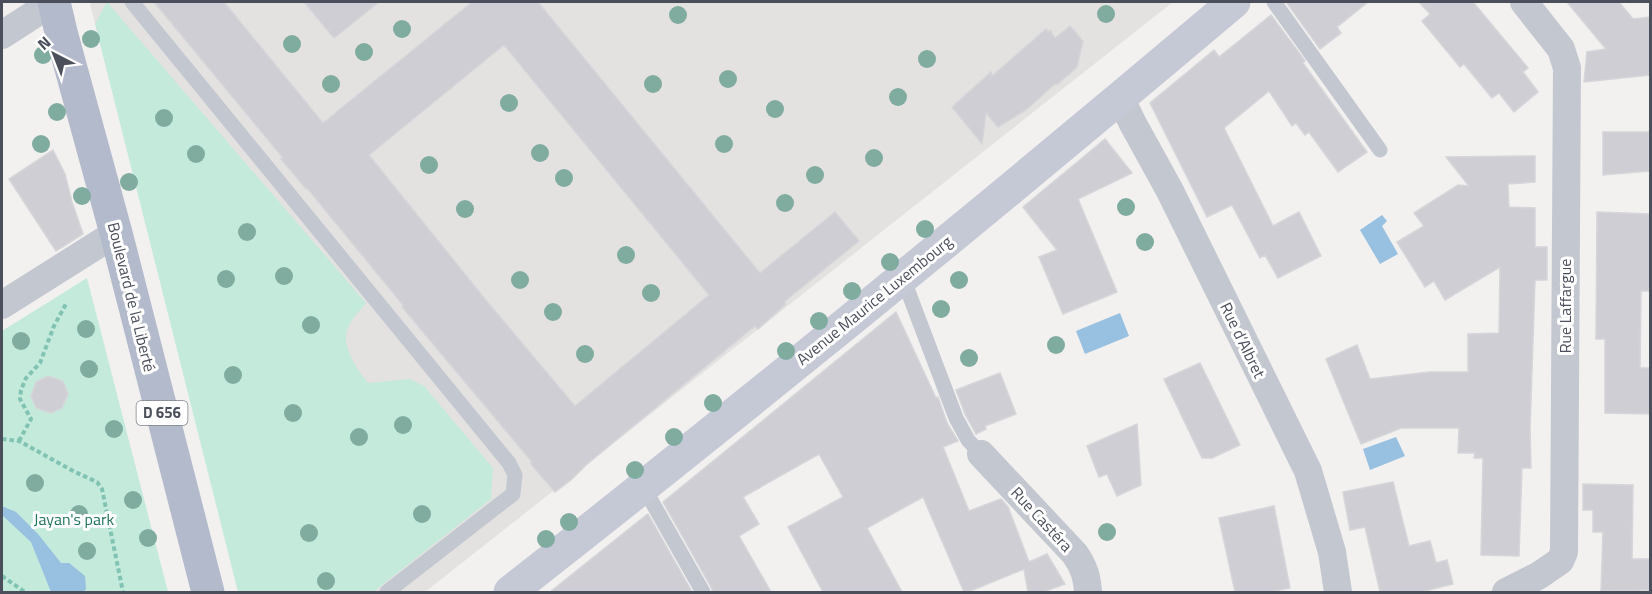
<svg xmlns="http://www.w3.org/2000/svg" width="1652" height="594" font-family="'Titillium Web',sans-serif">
<rect width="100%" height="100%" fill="#f2f1f0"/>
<polygon fill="#e3e2e1" points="92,2 1173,2 425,592 245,592 90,4"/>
<g fill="#c4eadc">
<path d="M107 2 366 303C346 326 339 334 354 363 358 370 362 376 368 383L410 379 424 386 493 468 491 499 373 592H238L95 24Z"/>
<polygon points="87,278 168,592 2,592 2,331"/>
</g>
<g fill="#97c0e1">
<polygon points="1382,215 1387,221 1382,226 1398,254 1380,264 1360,230"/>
<polygon points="1120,313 1129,336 1085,354 1076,331"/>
<polygon points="1396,437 1405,456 1370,470 1363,449"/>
<polygon points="2,506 16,512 38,534 61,563 69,563 85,576 86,589 83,592 51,592 31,542 2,515"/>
</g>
<g fill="#ceced4" stroke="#d5d5da" stroke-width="1.5" fill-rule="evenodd">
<path d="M154 2H224L323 123 472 2H538L760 273 835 212 859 241 784 302 786 304 758 329 755 326 586 465 571 480 555 492 530 463 532 462 402 307 403 305 307 188 306 189 281 159 283 158ZM504 45 709 295 575 406 485 299 369 155Z"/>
<polygon points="304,2 379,2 334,38"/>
<polygon points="1289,2 1368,2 1337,27 1341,33 1320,49 1287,3"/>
<polygon points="1419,2 1473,2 1528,68 1523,72 1538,92 1514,112 1499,93 1492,98 1464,64 1460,67 1422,21 1430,14"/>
<polygon points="1567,2 1619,2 1633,19 1650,17 1650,75 1584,82 1587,52 1606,49"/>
<polygon points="1271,15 1305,61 1303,63 1367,152 1338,172 1309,132 1305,135 1296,123 1292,126 1269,91 1224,128 1273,226 1299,212 1321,256 1278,278 1265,255 1260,258 1232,205 1207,217 1150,103 1214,50 1219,57"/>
<polygon points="1070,26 1083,41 1077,67 1058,84 1055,84 1026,110 998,127 986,113 982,144 952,107 991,72 992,76 1046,29 1048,32 1050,30 1055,38"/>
<polygon points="1603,132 1649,132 1649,171 1603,175"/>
<polygon points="1105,139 1132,173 1078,199 1117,292 1063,314 1039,257 1057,250 1023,207"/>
<polygon points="53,150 65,174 72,202 83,234 56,251 9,179"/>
<polygon points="1535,156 1535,182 1508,184 1509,207 1535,208 1535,247 1547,247 1547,280 1535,280 1530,430 1531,468 1522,468 1519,556 1481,555 1483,458 1474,458 1475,453 1458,453 1459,428 1401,428 1361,444 1326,359 1357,345 1370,379 1430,372 1468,372 1468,334 1499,333 1500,267 1445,300 1434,281 1425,287 1397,242 1424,226 1414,213 1458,185 1469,186 1446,157"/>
<polygon points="1597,212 1650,214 1650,291 1641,291 1640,368 1650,368 1650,414 1605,413 1605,339 1596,339"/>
<polygon points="896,312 936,398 938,397 947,423 958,441 943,447 969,511 1001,499 1008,507 1029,562 1047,554 1065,584 1043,592 1028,592 1024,569 968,592 964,592 923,497 867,528 902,592 823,592 788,527 843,497 819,454 743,497 759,524 739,536 771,592 713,592 711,587 663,502"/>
<polygon points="1200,363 1240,445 1212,458 1202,458 1164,379"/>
<polygon points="1000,373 1016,414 985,426 986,429 976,434 965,414 956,390"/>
<polygon points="48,376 63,381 68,394 62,408 51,413 36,408 31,396 36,382"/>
<polygon points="1137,424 1141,485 1117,496 1107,474 1099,477 1087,446"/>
<polygon points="1393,482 1409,546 1430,541 1436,563 1447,560 1453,584 1421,592 1380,592 1365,527 1350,530 1343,492"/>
<polygon points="1583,484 1633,485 1632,559 1650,559 1650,590 1601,591 1603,532 1593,532 1593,510 1583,510"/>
<polygon points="1274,506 1290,588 1270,592 1235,592 1219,518"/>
<polygon points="648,514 692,592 550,592 645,516"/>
</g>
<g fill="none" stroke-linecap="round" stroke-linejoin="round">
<g stroke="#81c3b2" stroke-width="4" stroke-dasharray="4.5 3" stroke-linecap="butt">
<polyline points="2,439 19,441 75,472 97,482 102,489 123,592"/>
<polyline points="19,441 31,419 20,399 21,390 26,378 40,363 54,326 67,302"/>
<polyline points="2,576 25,592"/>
</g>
<g stroke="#c2c7d0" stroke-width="15">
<polyline points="132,2 509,463 515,475 513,494 387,592"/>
<polyline points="1274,2 1380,150"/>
<polyline points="903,278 956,418 968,440 981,454"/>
<polyline points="644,488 703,592"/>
</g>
<g stroke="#c2c7d0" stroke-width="28">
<polyline points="2,35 53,2"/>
<polyline points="1120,97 1132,122 1170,191 1308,471 1332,552 1338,592"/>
<polyline points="2,305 116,233"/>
<path d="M981 454 1075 554C1084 567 1087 577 1088 592"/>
<polyline points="1506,592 1538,576 1560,561 1564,552 1567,68 1561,49 1524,2"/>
</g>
<path stroke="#c5c9d6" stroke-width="33" d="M510 592C755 400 996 203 1234 2"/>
<polyline stroke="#b3bacb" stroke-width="33" points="54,2 61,32 116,233 208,592"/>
</g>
<g fill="#80aca0">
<circle cx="1106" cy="14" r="9"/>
<circle cx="678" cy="15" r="9"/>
<circle cx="402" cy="29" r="9"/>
<circle cx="91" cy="39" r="9"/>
<circle cx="292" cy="44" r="9"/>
<circle cx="364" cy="52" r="9"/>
<circle cx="43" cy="55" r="9"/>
<circle cx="927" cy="59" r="9"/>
<circle cx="728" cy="79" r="9"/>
<circle cx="331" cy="84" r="9"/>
<circle cx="653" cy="84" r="9"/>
<circle cx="898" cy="97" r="9"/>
<circle cx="509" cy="103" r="9"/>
<circle cx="775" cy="109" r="9"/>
<circle cx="57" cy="112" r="9"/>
<circle cx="164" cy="118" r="9"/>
<circle cx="41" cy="144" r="9"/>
<circle cx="724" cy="144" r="9"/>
<circle cx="540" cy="153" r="9"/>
<circle cx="196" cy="154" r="9"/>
<circle cx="874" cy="158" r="9"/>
<circle cx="429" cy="165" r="9"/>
<circle cx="815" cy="175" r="9"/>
<circle cx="564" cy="178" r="9"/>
<circle cx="129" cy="182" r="9"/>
<circle cx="82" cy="196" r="9"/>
<circle cx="785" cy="203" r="9"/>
<circle cx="1126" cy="207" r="9"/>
<circle cx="465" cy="209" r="9"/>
<circle cx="925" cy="229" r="9"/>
<circle cx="247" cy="232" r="9"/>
<circle cx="1145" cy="242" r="9"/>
<circle cx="626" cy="255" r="9"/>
<circle cx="890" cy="262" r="9"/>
<circle cx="284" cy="276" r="9"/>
<circle cx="226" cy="279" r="9"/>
<circle cx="520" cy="280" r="9"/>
<circle cx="959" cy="280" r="9"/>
<circle cx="852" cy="291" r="9"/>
<circle cx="651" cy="293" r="9"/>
<circle cx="941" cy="309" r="9"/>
<circle cx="553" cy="312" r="9"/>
<circle cx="819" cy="321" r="9"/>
<circle cx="311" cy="325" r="9"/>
<circle cx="86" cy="329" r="9"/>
<circle cx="21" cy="341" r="9"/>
<circle cx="1056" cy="345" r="9"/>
<circle cx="786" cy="351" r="9"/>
<circle cx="585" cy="354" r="9"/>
<circle cx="969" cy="358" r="9"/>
<circle cx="89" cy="369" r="9"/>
<circle cx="233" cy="375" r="9"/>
<circle cx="713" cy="403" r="9"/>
<circle cx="293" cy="413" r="9"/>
<circle cx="403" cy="425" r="9"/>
<circle cx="114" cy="429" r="9"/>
<circle cx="359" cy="437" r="9"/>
<circle cx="674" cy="437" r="9"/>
<circle cx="635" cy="470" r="9"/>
<circle cx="35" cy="483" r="9"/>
<circle cx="133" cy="500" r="9"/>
<circle cx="79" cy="514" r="9"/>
<circle cx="422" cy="514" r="9"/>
<circle cx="569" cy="522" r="9"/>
<circle cx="1107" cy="532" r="9"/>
<circle cx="309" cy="533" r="9"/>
<circle cx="148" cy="538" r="9"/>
<circle cx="546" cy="539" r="9"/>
<circle cx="87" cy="551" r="9"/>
<circle cx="326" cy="581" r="9"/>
</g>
<g text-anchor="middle" stroke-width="6" stroke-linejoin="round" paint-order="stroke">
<rect fill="#fff" stroke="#80848c" stroke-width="1.5" x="136.5" y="401" width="51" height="24" rx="4.5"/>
<g font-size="15" font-weight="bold" fill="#4a4f5b">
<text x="162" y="418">D 656</text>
</g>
<g font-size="16" fill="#4a4f5b" stroke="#fff">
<text transform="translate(132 297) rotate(76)" y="6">Boulevard de la Liberté</text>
<text transform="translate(874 300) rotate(-39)" y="6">Avenue Maurice Luxembourg</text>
<text transform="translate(1565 306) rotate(-90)" y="6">Rue Laffargue</text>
<text transform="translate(1243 340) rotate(64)" y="6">Rue d’Albret</text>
<text transform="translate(1042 519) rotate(47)" y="6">Rue Castéra</text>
</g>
<g font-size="16" fill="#23745e" stroke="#fff">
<text x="74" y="525">Jayan's park</text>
</g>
</g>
<rect width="1652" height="594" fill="none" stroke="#4a4f5b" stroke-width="6"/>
<g transform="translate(54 54) rotate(318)" stroke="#ffffff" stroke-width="4.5" paint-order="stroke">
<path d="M0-4.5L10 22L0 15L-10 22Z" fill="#4a4f5b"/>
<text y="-9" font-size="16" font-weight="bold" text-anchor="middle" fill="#4a4f5b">N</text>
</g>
</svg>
